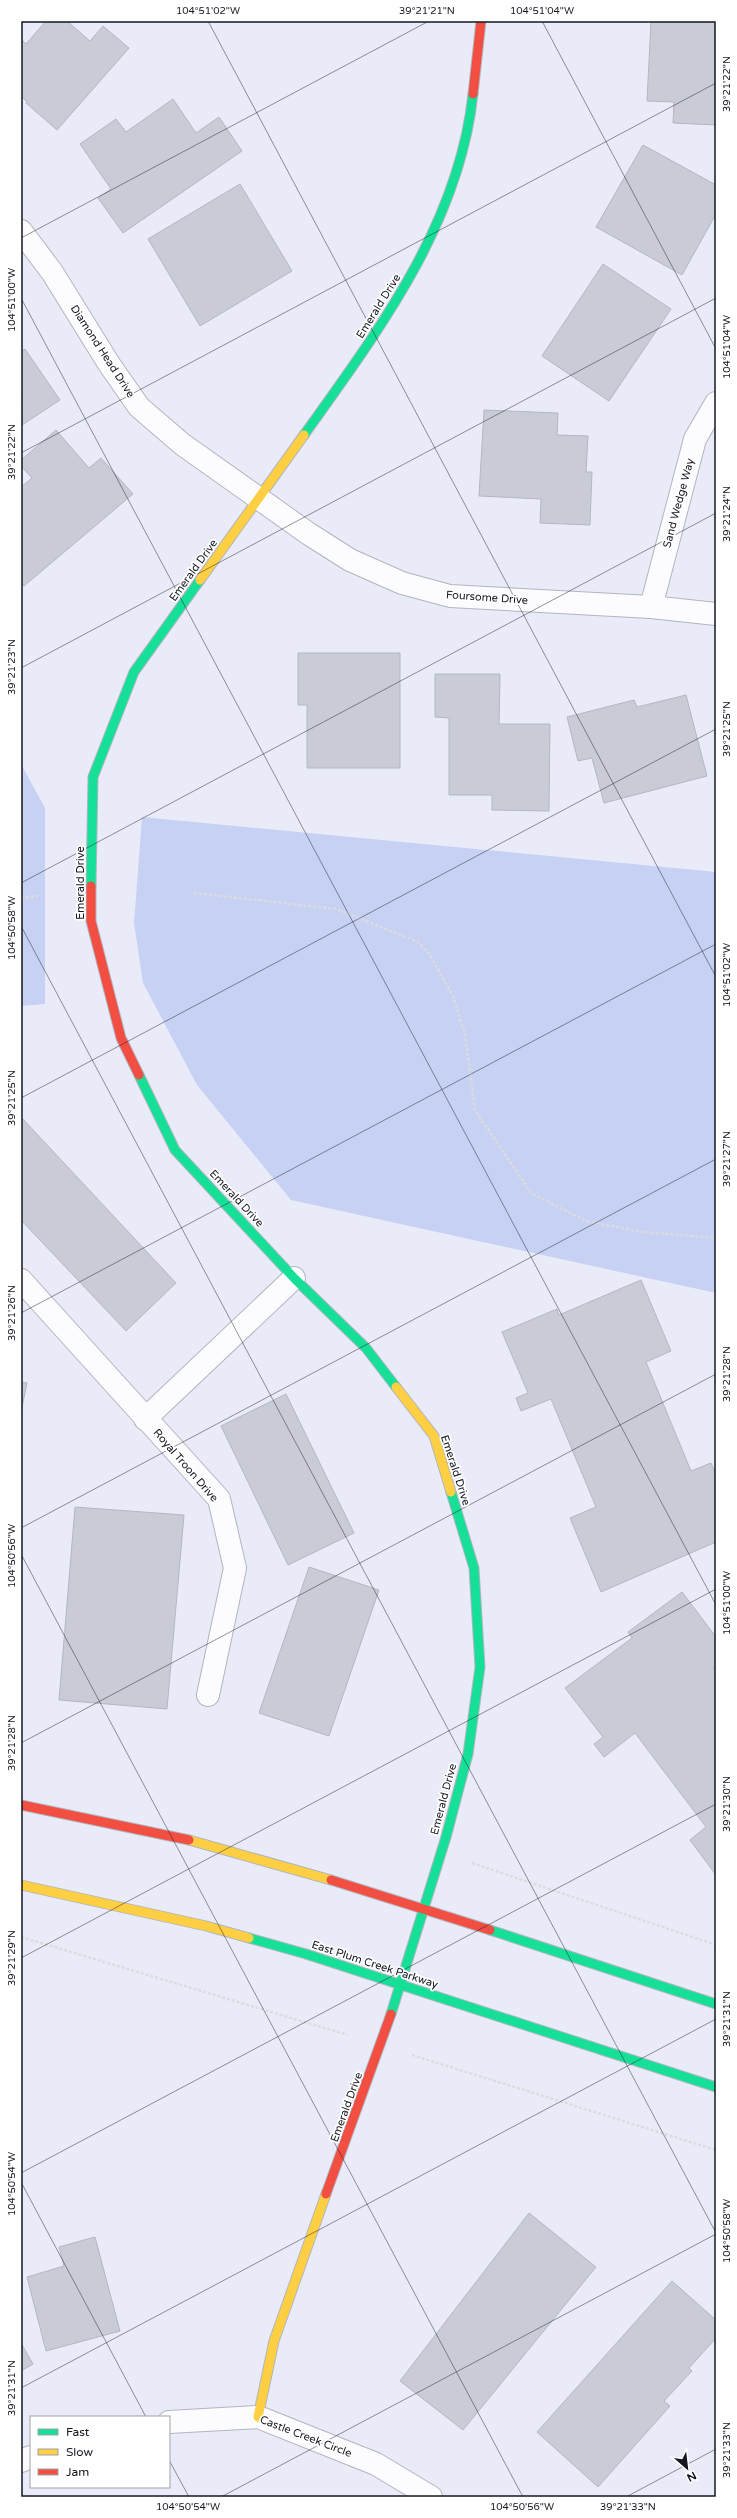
<svg xmlns="http://www.w3.org/2000/svg" width="737" height="2518" font-family="'Varela Round',sans-serif">
<rect width="100%" height="100%" fill="#e9ecf8"/>
<g fill="#c7d1f4">
<polygon points="21,764 45,808 45,1004 21,1006"/>
<polygon points="142,817 716,872 716,1293 291,1200 197,1085 143,983 134,923"/>
</g>
<g fill="#c9ccd6" stroke="#b4b7c0">
<polygon points="46,21 67,21 90,41 103,26 129,48 57,130 26,103 27,102 21,96 21,39 26,44"/>
<polygon points="651,21 716,21 716,125 673,123 674,102 647,101"/>
<polygon points="173,99 196,133 219,117 242,151 123,233 98,198 111,189 80,144 116,119 126,132"/>
<polygon points="643,145 716,185 716,214 682,275 596,227"/>
<polygon points="240,184 292,271 200,326 148,239"/>
<polygon points="603,264 671,309 609,401 542,356"/>
<polygon points="25,349 60,400 22,425 21,351"/>
<polygon points="484,410 558,413 557,435 588,436 586,472 592,472 590,525 540,523 541,499 479,496"/>
<polygon points="56,430 89,468 101,458 133,494 24,586 21,582 21,487 32,478 21,466 21,460"/>
<polygon points="298,653 400,653 400,768 307,768 307,705 298,705"/>
<polygon points="435,674 500,674 499,724 550,724 549,811 492,810 492,795 449,795 449,718 435,717"/>
<polygon points="686,695 707,776 604,803 592,758 578,761 567,717 634,700 637,707"/>
<polygon points="21,1117 176,1283 126,1331 21,1220"/>
<polygon points="641,1280 671,1351 646,1362 691,1471 711,1463 716,1475 716,1542 601,1592 570,1518 596,1507 551,1399 521,1411 516,1398 528,1393 502,1332 557,1309 559,1315"/>
<polygon points="21,1382 27,1383 21,1412"/>
<polygon points="286,1394 354,1533 288,1565 221,1426"/>
<polygon points="75,1507 184,1515 167,1709 59,1700"/>
<polygon points="309,1567 379,1590 329,1736 259,1713"/>
<polygon points="682,1592 716,1637 716,1666 713,1668 716,1672 716,1875 690,1840 706,1827 635,1733 604,1757 594,1744 603,1737 565,1688 632,1638 628,1632"/>
<polygon points="529,2213 596,2267 463,2430 400,2381"/>
<polygon points="95,2237 120,2331 46,2351 27,2277 64,2266 59,2247"/>
<polygon points="672,2281 716,2320 716,2338 689,2368 692,2371 664,2401 670,2406 598,2487 537,2432"/>
<polygon points="21,2343 33,2364 21,2371"/>
</g>
<g fill="none" stroke-linecap="round" stroke-linejoin="round">
<g stroke="#b2b5bf" stroke-width="24">
<g id="street">
<polyline points="21,231 52,272 109,364 139,407 182,444 309,534 350,560 402,583 450,596 651,607 716,614"/>
<polyline points="651,607 695,439 716,403"/>
<polyline points="21,1280 219,1499 235,1568 208,1695"/>
<polyline points="145,1419 294,1278"/>
<polyline points="169,2422 258,2417 376,2464 431,2497"/>
<polyline points="21,2461 31,2457"/>
</g>
</g>
<g stroke="#b2b5bf" stroke-width="11">
<g id="fast">
<path d="M304 435C378 331 459 225 473 94"/>
<polyline points="91,886 93,777 134,672 200,580"/>
<polyline points="139,1075 175,1150 294,1278 366,1348 396,1387"/>
<polyline points="490,1930 716,2004"/>
<polyline points="249,1938 306,1954 716,2087"/>
<polyline points="391,2014 446,1837 468,1754 480,1667 474,1568 451,1492"/>
</g>
</g>
<g stroke="#b2b5bf" stroke-width="11">
<g id="slow">
<polyline points="200,580 304,435"/>
<polyline points="396,1387 434,1436 451,1492"/>
<polyline points="189,1840 331,1880"/>
<polyline points="21,1885 206,1926 249,1938"/>
<polyline points="258,2417 274,2341 326,2194"/>
</g>
</g>
<g stroke="#b2b5bf" stroke-width="11">
<g id="jam">
<polyline points="473,94 481,21"/>
<polyline points="91,886 91,921 121,1038 139,1075"/>
<polyline points="21,1805 189,1840"/>
<polyline points="331,1880 490,1930"/>
<polyline points="326,2194 391,2014"/>
</g>
</g>
<g stroke="#dbdcdf" stroke-width="2.5" stroke-dasharray="3 2" stroke-linecap="butt">
<polyline points="194,893 336,909 418,942 430,955 453,996 465,1034 475,1110 531,1193 586,1221 643,1232 716,1238"/>
<polyline points="21,898 38,896"/>
<polyline points="472,1863 716,1945"/>
<polyline points="21,1937 348,2035"/>
<polyline points="412,2055 716,2150"/>
</g>
<use href="#street" stroke="#fcfcfe" stroke-width="22"/>
<use href="#fast" stroke="#16e098" stroke-width="9"/>
<use href="#slow" stroke="#ffcf43" stroke-width="9"/>
<use href="#jam" stroke="#f24e42" stroke-width="9"/>
</g>
<path fill="none" stroke="#151720" stroke-width="1" stroke-opacity="0.45" d="M208 21 716 977M542 21 716 349M21 23 24 21M21 238 429 21M21 298 716 1605M21 453 716 83M21 668 716 298M21 883 716 513M21 926 716 2233M21 1098 716 729M21 1313 716 944M21 1528 716 1159M21 1554 523 2497M21 1743 716 1374M21 1958 716 1589M21 2173 716 1804M21 2182 146 2417M21 2388 716 2019M169 2460 189 2497M221 2497 716 2234M626 2497 716 2449"/>
<g text-anchor="middle" stroke-width="3.5" stroke-linejoin="round" paint-order="stroke">
<g font-size="11" fill="#151720" stroke="#fff">
<text transform="translate(378 306) rotate(-58)" y="4">Emerald Drive</text>
<text transform="translate(103 351) rotate(57)" y="4">Diamond Head Drive</text>
<text transform="translate(678 503) rotate(-75)" y="4">Sand Wedge Way</text>
<text transform="translate(193 570) rotate(-54)" y="4">Emerald Drive</text>
<text transform="translate(487 597) rotate(4)" y="4">Foursome Drive</text>
<text transform="translate(80 883) rotate(-90)" y="4">Emerald Drive</text>
<text transform="translate(237 1198) rotate(47)" y="4">Emerald Drive</text>
<text transform="translate(186 1465) rotate(49)" y="4">Royal Troon Drive</text>
<text transform="translate(456 1470) rotate(72)" y="4">Emerald Drive</text>
<text transform="translate(443 1799) rotate(-75)" y="4">Emerald Drive</text>
<text transform="translate(375 1964) rotate(18)" y="4">East Plum Creek Parkway</text>
<text transform="translate(346 2107) rotate(-70)" y="4">Emerald Drive</text>
<text transform="translate(306 2436) rotate(21)" y="4">Castle Creek Circle</text>
</g>
</g>
<rect width="737" height="2518" fill="none" stroke="#ffffff" stroke-width="44"/>
<rect x="30" y="2416" width="140" height="72" fill="#ffffff" stroke="#a1a2a6"/>
<rect x="38" y="2429" width="20" height="6" fill="#16e098" stroke="#a1a2a6"/>
<text x="66" y="2436" font-size="12" fill="#151720">Fast</text>
<rect x="38" y="2449" width="20" height="6" fill="#ffcf43" stroke="#a1a2a6"/>
<text x="66" y="2456" font-size="12" fill="#151720">Slow</text>
<rect x="38" y="2469" width="20" height="6" fill="#f24e42" stroke="#a1a2a6"/>
<text x="66" y="2476" font-size="12" fill="#151720">Jam</text>
<g transform="translate(687 2468) rotate(152)" stroke="#ffffff" stroke-width="3" paint-order="stroke">
<path d="M0-3L7 15L0 10L-7 15Z" fill="#151720"/>
<text y="-6" font-size="11" font-weight="bold" text-anchor="middle" fill="#151720">N</text>
</g>
<rect x="22" y="22" width="693" height="2474" fill="none" stroke="#151720" stroke-width="1.5"/>
<g font-size="10" text-anchor="middle" fill="#151720">
<text x="208" y="14">104°51'02"W</text>
<text x="427" y="14">39°21'21"N</text>
<text x="542" y="14">104°51'04"W</text>
<text transform="translate(726 84) rotate(-90)" y="4">39°21'22"N</text>
<text transform="translate(11 300) rotate(-90)" y="4">104°51'00"W</text>
<text transform="translate(726 347) rotate(-90)" y="4">104°51'04"W</text>
<text transform="translate(11 452) rotate(-90)" y="4">39°21'22"N</text>
<text transform="translate(726 514) rotate(-90)" y="4">39°21'24"N</text>
<text transform="translate(11 667) rotate(-90)" y="4">39°21'23"N</text>
<text transform="translate(726 729) rotate(-90)" y="4">39°21'25"N</text>
<text transform="translate(11 928) rotate(-90)" y="4">104°50'58"W</text>
<text transform="translate(726 975) rotate(-90)" y="4">104°51'02"W</text>
<text transform="translate(11 1098) rotate(-90)" y="4">39°21'25"N</text>
<text transform="translate(726 1159) rotate(-90)" y="4">39°21'27"N</text>
<text transform="translate(11 1313) rotate(-90)" y="4">39°21'26"N</text>
<text transform="translate(726 1374) rotate(-90)" y="4">39°21'28"N</text>
<text transform="translate(11 1556) rotate(-90)" y="4">104°50'56"W</text>
<text transform="translate(726 1603) rotate(-90)" y="4">104°51'00"W</text>
<text transform="translate(11 1743) rotate(-90)" y="4">39°21'28"N</text>
<text transform="translate(726 1804) rotate(-90)" y="4">39°21'30"N</text>
<text transform="translate(11 1958) rotate(-90)" y="4">39°21'29"N</text>
<text transform="translate(726 2019) rotate(-90)" y="4">39°21'31"N</text>
<text transform="translate(11 2184) rotate(-90)" y="4">104°50'54"W</text>
<text transform="translate(726 2231) rotate(-90)" y="4">104°50'58"W</text>
<text transform="translate(11 2388) rotate(-90)" y="4">39°21'31"N</text>
<text transform="translate(726 2450) rotate(-90)" y="4">39°21'33"N</text>
<text x="188" y="2510">104°50'54"W</text>
<text x="522" y="2510">104°50'56"W</text>
<text x="628" y="2510">39°21'33"N</text>
</g>
</svg>
